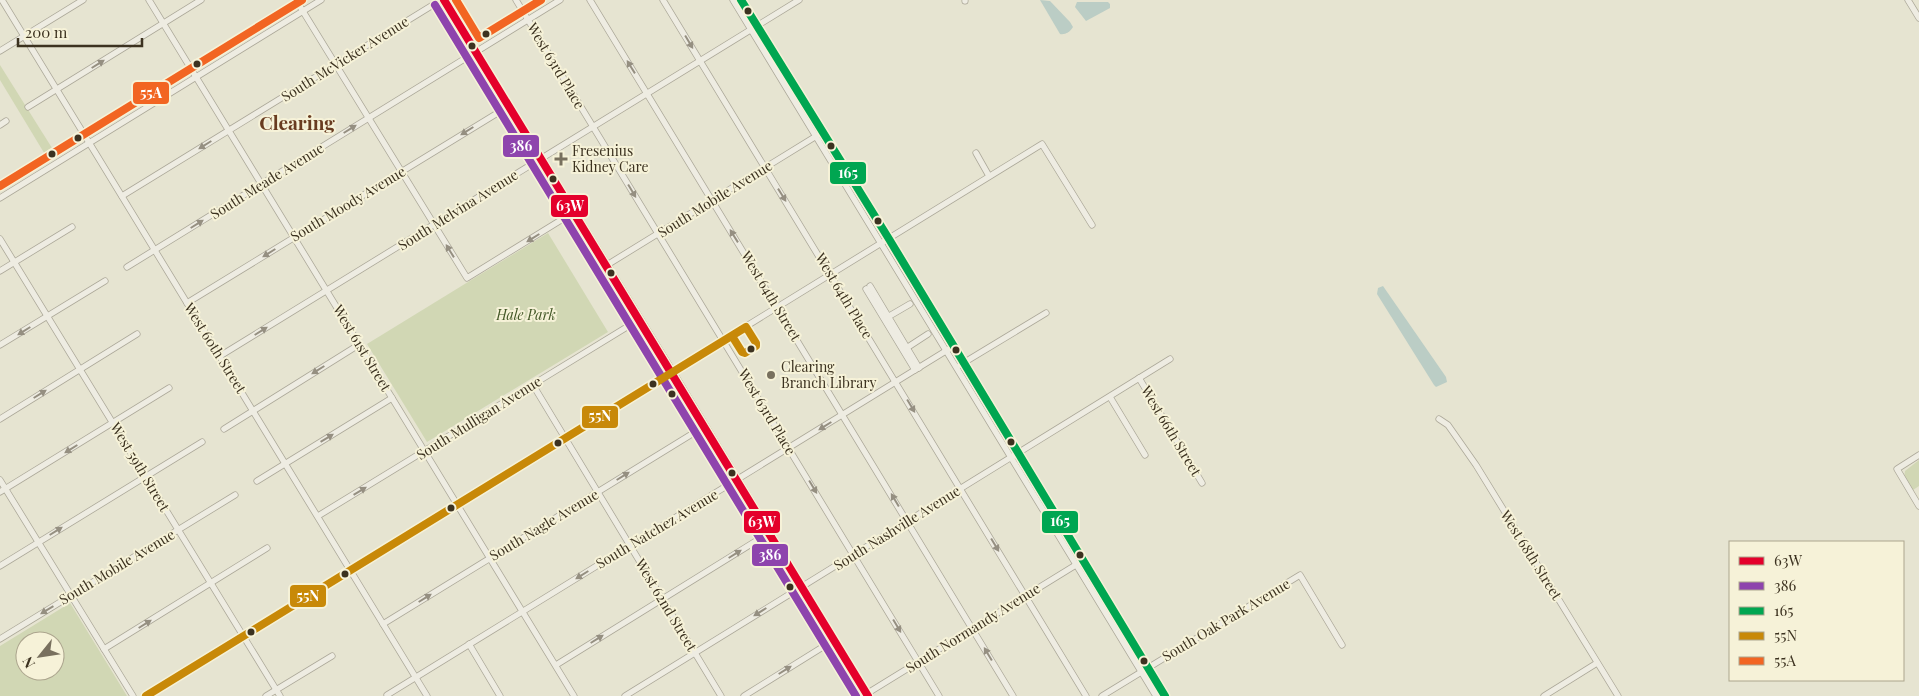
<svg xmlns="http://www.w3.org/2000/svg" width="1919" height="696" font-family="'Playfair Display',serif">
<rect width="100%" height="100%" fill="#e6e4d1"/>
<g fill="#d1d7b4" fill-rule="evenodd">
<polygon points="0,65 57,156 49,161 0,80"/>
<polygon points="548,233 608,332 427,442 367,344"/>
<polygon points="1919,460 1919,486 1913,490 1904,478 1905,471"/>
<path d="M70 603 127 696H0V646ZM25 641H55V671H25Z"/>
</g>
<g fill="#bbcdc5">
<path d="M1040 0 1050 1 1070 22 1073 27C1070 32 1065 35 1060 34Z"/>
<polygon points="1077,2 1108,2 1110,4 1110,8 1086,21 1075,7"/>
<polygon points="1383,286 1446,377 1447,382 1436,387 1434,385 1377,294 1378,288"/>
</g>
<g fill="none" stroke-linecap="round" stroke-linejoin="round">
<g stroke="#aca899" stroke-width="7">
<g id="minor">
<polyline points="2,0 427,696"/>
<polyline points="149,0 574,696"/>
<polyline points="296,0 467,278 574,212"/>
<polyline points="516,0 939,696"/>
<polyline points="590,0 1013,696"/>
<polyline points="663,0 1086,696"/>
<polyline points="733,0 1156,696"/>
<polyline points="741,0 889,239 1165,696"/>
<polyline points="965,0 965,1"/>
<polyline points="1908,0 1919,18"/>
<polyline points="0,51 83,0"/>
<polyline points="28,107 201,0"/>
<polyline points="0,125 6,121"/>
<polyline points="976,153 989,176"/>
<polyline points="122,196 441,0"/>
<polyline points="0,198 321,0"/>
<polyline points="0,239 280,696"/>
<polyline points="607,265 818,135"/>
<polyline points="127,267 560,0"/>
<polyline points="0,271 72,227"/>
<polyline points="870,286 919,368"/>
<polyline points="866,289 915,370"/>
<polyline points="187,303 509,106"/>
<polyline points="886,318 910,304"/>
<polyline points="0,345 105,281"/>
<polyline points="905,349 928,334"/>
<polyline points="220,356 799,0"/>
<polyline points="960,365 1046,313"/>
<polyline points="1139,378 1202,483"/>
<polyline points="533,385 721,696"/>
<polyline points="1110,397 1145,455"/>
<polyline points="0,419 137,334"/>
<polyline points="1439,419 1448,425 1476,465 1618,696"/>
<polyline points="224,429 360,344"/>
<polyline points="1919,455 1897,469 1919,506"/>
<polyline points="0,480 133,696"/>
<polyline points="257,481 392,398"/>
<polyline points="0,492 169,388"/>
<polyline points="318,516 640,319"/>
<polyline points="0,566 202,442"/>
<polyline points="383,624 705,426"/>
<polyline points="0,639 235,495"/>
<polyline points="469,644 500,696"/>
<polyline points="104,649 267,548"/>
<polyline points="556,665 769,533"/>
<polyline points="387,695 949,349"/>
<polyline points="146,696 1042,144 1092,225"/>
<polyline points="266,696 332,656"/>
<polyline points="625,696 1170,359"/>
<polyline points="744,696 834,640"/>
<polyline points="863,696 1079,563"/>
<polyline points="1102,696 1300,575 1342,645"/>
<polyline points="1544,696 1597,663"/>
</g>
</g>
<g stroke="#918e80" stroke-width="9">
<polyline id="major" points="444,0 672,372 868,696"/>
</g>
<use href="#minor" stroke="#eeece2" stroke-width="5.5"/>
<use href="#major" stroke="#e6e3d4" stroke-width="8"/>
<g stroke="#f6f2d8" stroke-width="11">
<polyline id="bus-1" points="444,0 868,696"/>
</g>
<g stroke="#f6f2d8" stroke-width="11">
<polyline id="bus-2" points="435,5 856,696"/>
</g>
<g stroke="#f6f2d8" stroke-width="11">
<polyline id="bus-3" points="741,0 889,239 1165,696"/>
</g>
<g stroke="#f6f2d8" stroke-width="11">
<polyline id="bus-4" points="146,696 746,327 756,343 756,346 745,353 742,352 732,336"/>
</g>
<g stroke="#f6f2d8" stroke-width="11">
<g id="bus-5">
<polyline points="456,0 479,38 541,0"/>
<polyline points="0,186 302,0"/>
</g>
</g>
<use href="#bus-1" stroke="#e4002b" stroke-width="8"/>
<use href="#bus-2" stroke="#8e44ad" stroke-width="8"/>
<use href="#bus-3" stroke="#00a651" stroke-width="8"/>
<use href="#bus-4" stroke="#c88908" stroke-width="8"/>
<use href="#bus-5" stroke="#f26522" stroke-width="8"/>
</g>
<defs><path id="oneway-solid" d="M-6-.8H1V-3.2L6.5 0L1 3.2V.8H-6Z" transform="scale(1.25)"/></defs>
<g fill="#958f81">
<use href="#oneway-solid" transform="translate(689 42) rotate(59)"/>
<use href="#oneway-solid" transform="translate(98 64) rotate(-32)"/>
<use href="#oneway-solid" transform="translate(631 67) rotate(-122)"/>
<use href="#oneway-solid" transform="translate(350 129) rotate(-32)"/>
<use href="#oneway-solid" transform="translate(467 131) rotate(148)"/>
<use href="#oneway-solid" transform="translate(205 145) rotate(148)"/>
<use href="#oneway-solid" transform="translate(632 191) rotate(59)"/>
<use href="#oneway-solid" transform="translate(782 195) rotate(58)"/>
<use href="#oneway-solid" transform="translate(197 224) rotate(-32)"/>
<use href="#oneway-solid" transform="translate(734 236) rotate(-122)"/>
<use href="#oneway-solid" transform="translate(533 238) rotate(148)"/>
<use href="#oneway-solid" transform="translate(450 251) rotate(-122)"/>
<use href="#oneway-solid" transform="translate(269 253) rotate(148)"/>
<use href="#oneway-solid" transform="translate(24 331) rotate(148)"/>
<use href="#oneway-solid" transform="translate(261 331) rotate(-32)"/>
<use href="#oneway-solid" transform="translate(318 370) rotate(148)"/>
<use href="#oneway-solid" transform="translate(40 394) rotate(-32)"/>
<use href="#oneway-solid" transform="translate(911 406) rotate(59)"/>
<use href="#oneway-solid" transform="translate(825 426) rotate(148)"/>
<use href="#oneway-solid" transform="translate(327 438) rotate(-31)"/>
<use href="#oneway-solid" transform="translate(71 449) rotate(148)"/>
<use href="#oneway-solid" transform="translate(623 476) rotate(-32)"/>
<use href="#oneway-solid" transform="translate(813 487) rotate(59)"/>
<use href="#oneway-solid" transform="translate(360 491) rotate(-31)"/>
<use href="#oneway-solid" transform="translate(895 500) rotate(-121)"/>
<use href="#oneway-solid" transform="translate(56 531) rotate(-32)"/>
<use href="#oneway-solid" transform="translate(995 545) rotate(59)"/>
<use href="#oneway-solid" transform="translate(735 554) rotate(-32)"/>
<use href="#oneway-solid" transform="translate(582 575) rotate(148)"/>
<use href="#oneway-solid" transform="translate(425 598) rotate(-32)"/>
<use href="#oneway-solid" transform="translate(47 610) rotate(149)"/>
<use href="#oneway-solid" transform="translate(760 612) rotate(148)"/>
<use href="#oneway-solid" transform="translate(145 624) rotate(-32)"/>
<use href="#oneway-solid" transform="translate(897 626) rotate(59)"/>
<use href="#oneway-solid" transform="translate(597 639) rotate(-32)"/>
<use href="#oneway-solid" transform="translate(988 654) rotate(-121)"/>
<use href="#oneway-solid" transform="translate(785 670) rotate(-32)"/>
</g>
<g fill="#3c3220" stroke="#f6f2d8" stroke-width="2">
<circle cx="748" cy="11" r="4.5"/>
<circle cx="486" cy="34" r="4.5"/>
<circle cx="472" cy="46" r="4.5"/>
<circle cx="197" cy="64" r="4.5"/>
<circle cx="78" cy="138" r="4.5"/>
<circle cx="831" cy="146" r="4.5"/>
<circle cx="52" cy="154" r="4.5"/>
<circle cx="553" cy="179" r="4.5"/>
<circle cx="878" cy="221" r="4.5"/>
<circle cx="611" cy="273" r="4.5"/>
<circle cx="751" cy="349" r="4.5"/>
<circle cx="956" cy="350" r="4.5"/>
<circle cx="653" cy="384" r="4.5"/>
<circle cx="672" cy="394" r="4.5"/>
<circle cx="1011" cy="442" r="4.5"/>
<circle cx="558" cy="443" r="4.5"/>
<circle cx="732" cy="473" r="4.5"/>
<circle cx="451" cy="508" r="4.5"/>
<circle cx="1080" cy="555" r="4.5"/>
<circle cx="345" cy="574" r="4.5"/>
<circle cx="790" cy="587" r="4.5"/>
<circle cx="251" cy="632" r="4.5"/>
<circle cx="1144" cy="661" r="4.5"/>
</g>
<g fill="#78705e" stroke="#f6f2d8" stroke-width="2">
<path d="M558.5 151.5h5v5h5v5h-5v5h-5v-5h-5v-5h5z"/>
<circle cx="771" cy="375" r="5"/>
</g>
<g text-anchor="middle" stroke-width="4" stroke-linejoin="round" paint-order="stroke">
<g font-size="14" fill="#3c3220" stroke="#f6f2d8">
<text transform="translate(345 59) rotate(-32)" y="5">South McVicker Avenue</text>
<text transform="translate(556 66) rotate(59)" y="5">West 63rd Place</text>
<text transform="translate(267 181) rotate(-32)" y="5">South Meade Avenue</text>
<text transform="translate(715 199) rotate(-32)" y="5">South Mobile Avenue</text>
<text transform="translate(348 204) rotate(-31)" y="5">South Moody Avenue</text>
<text transform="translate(458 210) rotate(-32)" y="5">South Melvina Avenue</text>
<text transform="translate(771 296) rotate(59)" y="5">West 64th Street</text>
<text transform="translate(844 296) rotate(59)" y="5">West 64th Place</text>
<text transform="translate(215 348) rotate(58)" y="5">West 60th Street</text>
<text transform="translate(362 348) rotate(59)" y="5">West 61st Street</text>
<text transform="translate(767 412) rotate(59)" y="5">West 63rd Place</text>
<text transform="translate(479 418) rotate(-32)" y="5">South Mulligan Avenue</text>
<text transform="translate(1171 431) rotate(59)" y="5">West 66th Street</text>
<text transform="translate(140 467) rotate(59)" y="5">West 59th Street</text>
<text transform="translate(544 525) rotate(-31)" y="5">South Nagle Avenue</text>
<text transform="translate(897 528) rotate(-32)" y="5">South Nashville Avenue</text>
<text transform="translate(657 529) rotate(-31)" y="5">South Natchez Avenue</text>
<text transform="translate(1531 555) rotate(58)" y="5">West 68th Street</text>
<text transform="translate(117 567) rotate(-31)" y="5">South Mobile Avenue</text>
<text transform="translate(666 605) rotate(59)" y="5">West 62nd Street</text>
<text transform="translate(1226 620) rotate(-31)" y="5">South Oak Park Avenue</text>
<text transform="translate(973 628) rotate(-32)" y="5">South Normandy Avenue</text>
</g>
<g font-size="14" fill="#3c3220" stroke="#f6f2d8" text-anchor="start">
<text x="572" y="156">Fresenius<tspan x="572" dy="16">Kidney Care</tspan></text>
<text x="781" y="372">Clearing<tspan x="781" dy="16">Branch Library</tspan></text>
</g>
<g font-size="14" font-style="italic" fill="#435827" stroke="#f6f2d8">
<text x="526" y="320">Hale Park</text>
</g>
<g font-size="19" font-weight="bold" fill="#683b20" stroke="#f6f2d8">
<text x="297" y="130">Clearing</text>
</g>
</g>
<g stroke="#f6f2d8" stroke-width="2">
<rect x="132" y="81" width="38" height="24" rx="5" fill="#f26522"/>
<rect x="502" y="134" width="38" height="24" rx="5" fill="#8e44ad"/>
<rect x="829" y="161" width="38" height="24" rx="5" fill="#00a651"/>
<rect x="550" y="194" width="39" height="24" rx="5" fill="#e4002b"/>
<rect x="581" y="405" width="38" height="24" rx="5" fill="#c88908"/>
<rect x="1041" y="510" width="38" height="24" rx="5" fill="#00a651"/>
<rect x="743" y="510" width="38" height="24" rx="5" fill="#e4002b"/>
<rect x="751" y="543" width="38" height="24" rx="5" fill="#8e44ad"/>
<rect x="289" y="584" width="38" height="24" rx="5" fill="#c88908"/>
</g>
<g font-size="14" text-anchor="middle" font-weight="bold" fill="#fff">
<text x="151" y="98">55A</text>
<text x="521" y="151">386</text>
<text x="848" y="178">165</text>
<text x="570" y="211">63W</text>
<text x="600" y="421">55N</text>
<text x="1060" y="526">165</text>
<text x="762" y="527">63W</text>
<text x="770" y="560">386</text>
<text x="308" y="601">55N</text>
</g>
<rect x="1729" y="541" width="175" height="140" fill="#f6f2d8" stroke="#aca58e"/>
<rect x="1739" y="557" width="25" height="8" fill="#e4002b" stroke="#aca58e"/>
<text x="1774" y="566" font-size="15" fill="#3c3220">63W</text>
<rect x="1739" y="582" width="25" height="8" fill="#8e44ad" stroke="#aca58e"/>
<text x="1774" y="591" font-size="15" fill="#3c3220">386</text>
<rect x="1739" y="607" width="25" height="8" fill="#00a651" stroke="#aca58e"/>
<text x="1774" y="616" font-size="15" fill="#3c3220">165</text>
<rect x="1739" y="632" width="25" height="8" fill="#c88908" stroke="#aca58e"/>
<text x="1774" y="641" font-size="15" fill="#3c3220">55N</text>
<rect x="1739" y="657" width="25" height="8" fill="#f26522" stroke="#aca58e"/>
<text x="1774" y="666" font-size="15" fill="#3c3220">55A</text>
<g transform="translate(40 656) rotate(240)"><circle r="24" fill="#f6f2d8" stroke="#aca58e"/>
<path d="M0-4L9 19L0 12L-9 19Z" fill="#78705e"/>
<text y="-8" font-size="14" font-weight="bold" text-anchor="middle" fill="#3c3220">N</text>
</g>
<path d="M18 38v8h124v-8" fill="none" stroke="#3c3220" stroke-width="2.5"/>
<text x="25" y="38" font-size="15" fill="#3c3220" stroke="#f6f2d8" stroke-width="4" paint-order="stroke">200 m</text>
</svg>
